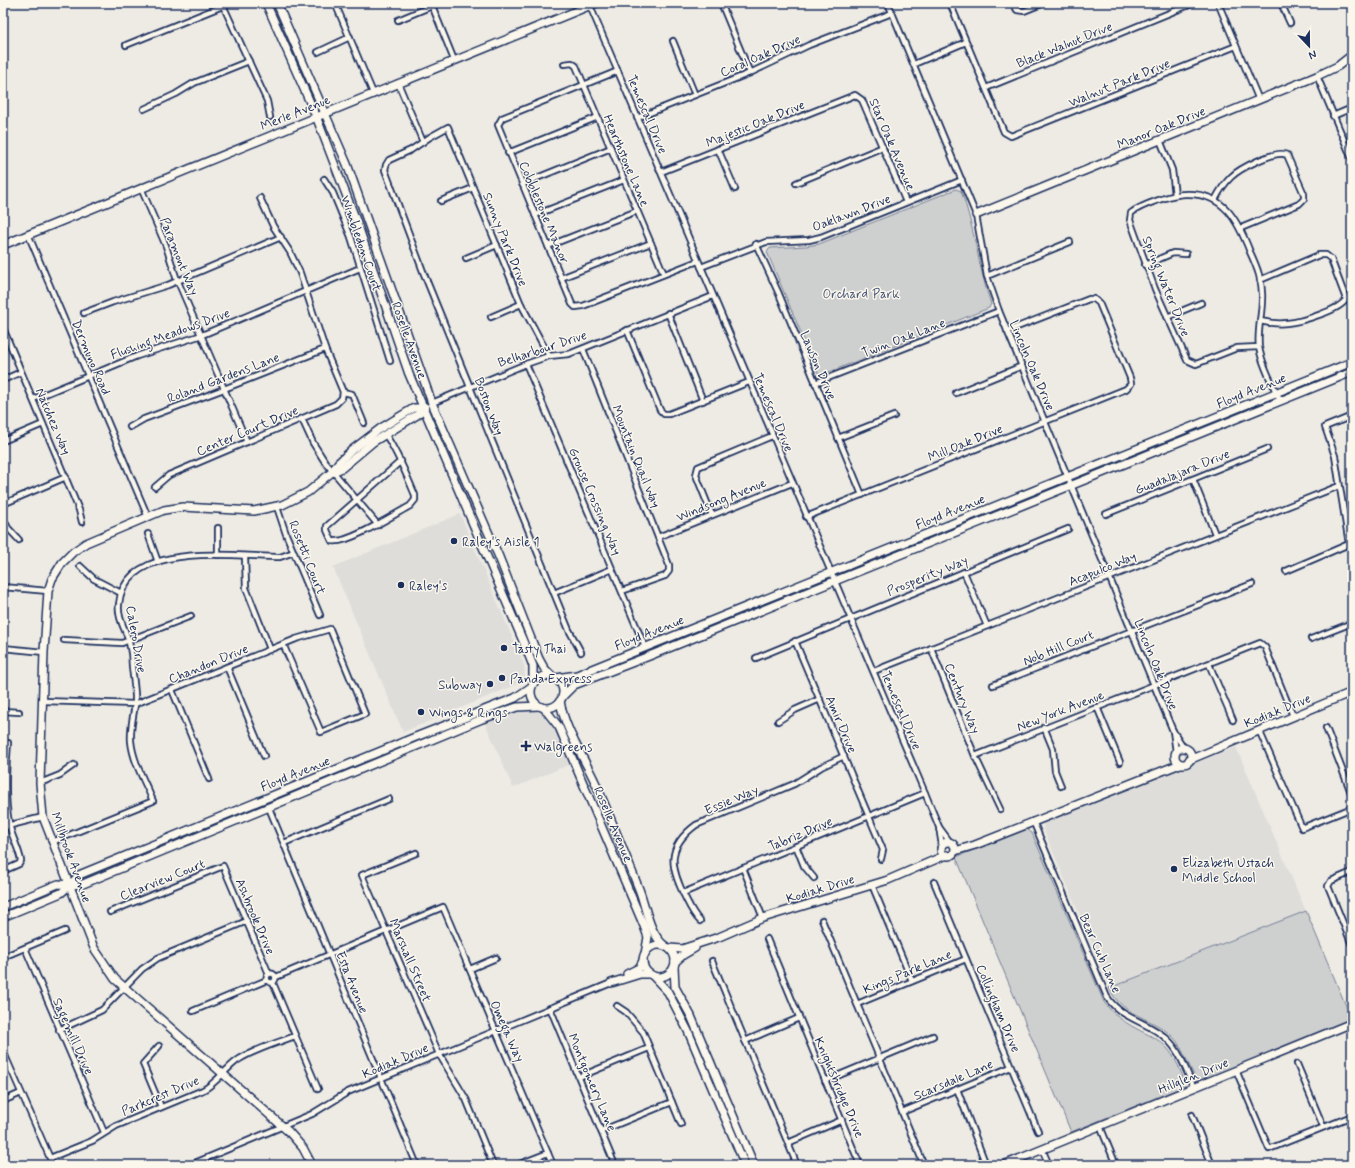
<svg xmlns="http://www.w3.org/2000/svg" width="1355" height="1168" font-family="Mynerve,sans-serif">
<rect width="100%" height="100%" fill="#eeebe4"/>
<filter id="ink" filterUnits="userSpaceOnUse"><feTurbulence type="fractalNoise" baseFrequency=".025" numOctaves="2"/><feDisplacementMap in="SourceGraphic" scale="8" xChannelSelector="R" yChannelSelector="G"/><feConvolveMatrix kernelMatrix="1 2 1 2 8 2 1 2 1" color-interpolation-filters="sRGB"/></filter>
<g filter="url(#ink)">
<g fill="#deddda">
<polygon points="460,514 524,665 525,677 518,684 403,732 333,567"/>
<polygon points="533,707 548,714 557,725 573,763 513,788 484,720 517,709"/>
<polygon points="1236,747 1306,911 1110,987 1043,828 1044,823"/>
</g>
<g fill="#cecfcf" stroke="#747f96">
<path d="M956 189 961 191C975 228 978 267 991 304L989 308 822 375 818 373 767 252 770 248 806 246 819 244Z"/>
<path d="M1027 829 1032 833 1104 1002C1109 1008 1114 1015 1121 1019 1150 1040 1165 1033 1181 1072 1184 1079 1187 1084 1180 1088L1071 1132 956 857Z"/>
<path d="M1306 911 1352 1020 1202 1080C1200 1079 1198 1079 1196 1078 1193 1076 1182 1046 1174 1038 1153 1016 1123 1018 1109 988Z"/>
</g>
<g fill="none" stroke-linecap="round" stroke-linejoin="round">
<g stroke="#1b2f5e" stroke-width="8">
<g id="street">
<polyline points="222,3 267,101 270,117"/>
<polyline points="335,3 373,93"/>
<polyline points="431,3 454,60"/>
<polyline points="721,3 750,73"/>
<polyline points="888,3 976,215 987,276 999,311 1173,731 1184,748"/>
<polyline points="950,3 1004,132 1011,136 1236,46"/>
<polyline points="1013,3 1017,10 1024,11 1044,3"/>
<polyline points="1218,3 1259,100"/>
<polyline points="1281,3 1290,23"/>
<polyline points="590,6 925,793 939,827 942,846"/>
<polyline points="398,20 439,3"/>
<polyline points="673,41 695,95"/>
<polyline points="126,45 230,3"/>
<polyline points="318,52 350,37"/>
<polyline points="564,64 572,63 576,66 664,274"/>
<polyline points="914,64 966,42"/>
<polyline points="618,71 502,118 498,125 572,304 575,307 583,306 698,261"/>
<polyline points="1317,76 1352,159"/>
<polyline points="398,83 423,142"/>
<polyline points="986,88 1194,3"/>
<polyline points="144,109 176,94 194,83 249,61"/>
<polyline points="1333,116 1352,108"/>
<polyline points="637,118 750,73 809,45 892,13"/>
<polyline points="1160,140 1172,170 1175,195"/>
<polyline points="718,149 735,189"/>
<polyline points="508,153 598,117"/>
<polyline points="661,172 855,95 862,100 906,202"/>
<polyline points="324,179 333,193 351,237 390,361"/>
<polyline points="796,183 883,147"/>
<polyline points="522,184 611,148"/>
<polyline points="141,188 166,246 176,277 247,442"/>
<path d="M1215 200C1219 192 1224 184 1231 177 1239 169 1276 149 1287 155L1304 194V199L1299 204 1241 228"/>
<polyline points="441,201 473,188"/>
<polyline points="535,215 624,180"/>
<polyline points="28,234 148,517"/>
<polyline points="756,244 779,294 862,495"/>
<polyline points="548,246 637,211"/>
<polyline points="466,258 497,245"/>
<polyline points="1145,265 1173,253 1186,254"/>
<polyline points="701,267 766,242 809,240 821,237 962,180"/>
<polyline points="987,276 1070,242"/>
<polyline points="561,278 651,243"/>
<polyline points="84,313 113,302 168,285 281,237"/>
<polyline points="668,313 703,401"/>
<polyline points="491,317 521,304"/>
<polyline points="1167,317 1201,303"/>
<path d="M1260 321C1269 323 1278 324 1287 323 1300 322 1341 310 1346 299L1331 259 1326 255H1319L1260 280"/>
<polyline points="3,328 79,510 82,522"/>
<polyline points="627,330 660,410 664,414 669,414 749,382"/>
<path d="M1259 347 1237 348 1196 364 1187 360 1155 289 1130 220 1131 213C1141 205 1173 194 1185 194 1224 192 1238 221 1250 252 1257 267 1263 282 1262 299 1262 315 1257 331 1259 347 1262 366 1273 384 1280 401"/>
<polyline points="583,349 669,565 669,571 665,576 622,591"/>
<polyline points="549,356 521,304 448,127 430,137 411,150 389,160 386,165 385,170 424,274 569,630 581,652"/>
<polyline points="526,364 645,647"/>
<polyline points="3,380 21,372"/>
<polyline points="815,383 999,311"/>
<polyline points="343,392 352,394 364,423"/>
<polyline points="956,393 1022,366"/>
<polyline points="33,399 137,356 202,335 360,268"/>
<polyline points="432,403 526,364 549,356 569,354 713,296"/>
<polyline points="1352,416 1325,427 1335,456 1349,544 1352,552"/>
<polyline points="302,419 313,443 325,462 378,525"/>
<polyline points="130,427 144,419 224,389 325,349"/>
<path d="M385 434C398 453 406 474 415 495V500L410 506C395 514 347 545 332 541L327 530V526L401 461"/>
<polyline points="838,438 894,416"/>
<polyline points="3,441 43,424"/>
<polyline points="1193,479 1215,534"/>
<polyline points="155,487 169,475 336,404 342,398 343,392 325,349 300,273 290,252 273,226 260,198"/>
<polyline points="3,504 66,477"/>
<polyline points="277,507 286,534 320,615"/>
<polyline points="1106,514 1267,449"/>
<polyline points="712,515 696,475 698,467 772,436"/>
<polyline points="806,517 1126,389 1131,384 1130,378 1099,303 1094,299 1089,299 1007,331"/>
<polyline points="3,518 8,528 19,540"/>
<polyline points="148,534 158,562"/>
<polyline points="658,537 792,483"/>
<polyline points="218,555 218,528"/>
<polyline points="245,557 246,588 270,649"/>
<polyline points="80,566 94,579 121,593"/>
<polyline points="1286,571 1349,544"/>
<polyline points="964,572 987,626"/>
<polyline points="3,587 48,591"/>
<polyline points="554,593 612,569"/>
<polyline points="1311,639 1352,623"/>
<polyline points="64,640 122,643 191,616"/>
<polyline points="795,641 883,850 881,859"/>
<polyline points="3,648 44,652"/>
<polyline points="931,648 975,756 1000,809"/>
<polyline points="756,658 1068,529"/>
<polyline points="1209,664 1233,720"/>
<polyline points="227,667 264,756"/>
<polyline points="874,671 1339,486"/>
<polyline points="993,685 1252,584"/>
<polyline points="172,690 209,779"/>
<polyline points="44,701 135,704 296,639 330,629 365,714 321,732 283,644"/>
<polyline points="1097,707 1120,762"/>
<polyline points="3,711 19,712"/>
<polyline points="778,721 795,710 820,699"/>
<polyline points="1044,727 1053,749 1055,771 1061,786"/>
<polyline points="1326,728 1352,795"/>
<polyline points="1259,730 1302,828 1352,808"/>
<polyline points="1173,731 1176,752"/>
<polyline points="975,756 1260,643 1265,647 1293,716"/>
<polyline points="40,783 60,775 74,765"/>
<polyline points="269,808 417,1165"/>
<path d="M1033 821 1107 997C1122 1020 1148 1021 1167 1039 1181 1052 1186 1071 1194 1088"/>
<polyline points="3,827 43,817"/>
<polyline points="939,827 950,842"/>
<path d="M52 842 153 801C145 782 133 762 131 741 130 729 133 717 135 705 136 693 133 678 132 666 132 658 131 650 129 642 126 630 117 618 119 604 125 539 236 557 280 557L294 552"/>
<polyline points="284,843 389,799"/>
<polyline points="796,846 804,866 814,878"/>
<polyline points="416,853 362,875 439,1054 466,1099 493,1165"/>
<polyline points="743,868 763,918"/>
<path d="M3 871 19 864 21 861C19 848 11 836 9 823 4 796 6 769 8 743"/>
<polyline points="1352,872 1331,881 1328,886 1352,945"/>
<polyline points="934,882 1038,1131"/>
<polyline points="872,885 912,981"/>
<polyline points="683,893 925,793"/>
<polyline points="110,912 223,866 269,974"/>
<polyline points="822,920 924,1165"/>
<path d="M700 921C693 914 689 905 685 897 670 867 666 847 696 825L794 784 821 767 844 756"/>
<polyline points="767,939 860,1165"/>
<polyline points="25,948 104,1132"/>
<polyline points="3,957 65,931"/>
<polyline points="712,961 797,1165"/>
<polyline points="470,969 496,958"/>
<circle cx="271" cy="978" r="4.5"/>
<polyline points="276,977 443,907 553,1165"/>
<polyline points="273,983 318,1089"/>
<polyline points="857,1004 966,959"/>
<polyline points="617,1006 626,1012 643,1032 681,1124"/>
<polyline points="550,1008 615,1165"/>
<polyline points="193,1011 267,980"/>
<polyline points="59,1030 102,1010 142,969 158,958 247,921"/>
<polyline points="745,1041 799,1018"/>
<polyline points="159,1046 143,1064 161,1107"/>
<polyline points="3,1051 53,1165"/>
<polyline points="1297,1064 1323,1126"/>
<polyline points="1236,1070 1269,1149 1352,1116"/>
<polyline points="579,1077 649,1048"/>
<polyline points="825,1081 933,1036"/>
<polyline points="957,1089 986,1165"/>
<polyline points="3,1101 21,1093"/>
<polyline points="902,1112 1011,1067"/>
<polyline points="1192,1115 1212,1165"/>
<polyline points="1100,1126 1116,1165"/>
<polyline points="601,1131 672,1102"/>
<polyline points="788,1143 842,1120"/>
<polyline points="1042,1149 1049,1165"/>
<path d="M50 1158 92 1141 116 1126 203 1090C217 1083 225 1069 238 1060 255 1049 277 1043 295 1036"/>
<polyline points="190,1165 312,1114 348,1092 611,983"/>
<polyline points="517,1165 548,1153"/>
</g>
</g>
<g stroke="#1b2f5e" stroke-width="10">
<g id="secondary">
<polyline points="266,3 316,116 357,223 409,374 526,648 533,666 533,683"/>
<polyline points="277,3 347,164 432,403 499,557 539,659 544,668 552,676"/>
<polyline points="976,215 1317,76 1338,66 1352,55"/>
<polyline points="3,245 596,3"/>
<polyline points="333,472 342,468 373,442 417,415 425,407"/>
<circle cx="547" cy="692" r="16"/>
<polyline points="556,678 577,675 1352,362"/>
<polyline points="563,696 574,685 649,656 1352,372"/>
<path d="M560 701C565 731 584 757 596 784 611 819 625 854 639 889 646 907 649 934 665 946"/>
<polyline points="544,708 559,727 644,926 648,937 645,954"/>
<circle cx="1183" cy="756" r="8"/>
<polyline points="1189,760 1352,692"/>
<circle cx="948" cy="849" r="7"/>
<polyline points="955,851 975,845 1180,764"/>
<polyline points="3,907 58,884 70,885 79,875 413,738 515,698 531,687"/>
<polyline points="3,917 61,893 70,885 83,884 482,719 517,707 539,706"/>
<circle cx="659" cy="961" r="16"/>
<polyline points="669,948 682,949 719,937 763,918 888,880 946,855"/>
<polyline points="675,962 683,955 695,948"/>
<polyline points="674,967 675,987 691,1016 754,1165"/>
<polyline points="627,974 639,968 643,961"/>
<polyline points="653,976 668,992 688,1031 745,1165"/>
<polyline points="611,983 640,974 650,974"/>
<polyline points="312,1165 303,1148 289,1132 115,979 94,948 43,817 40,783 44,652 48,591 52,579 62,563 73,552 86,543 164,510 183,507 254,511 282,505 308,492 332,472 338,463 352,450 381,428 414,408 423,408"/>
<polyline points="1004,1165 1352,1023"/>
</g>
</g>
<use href="#street" stroke="#fbf7ec" stroke-width="4.5"/>
<use href="#secondary" stroke="#fbf7ec" stroke-width="7"/>
</g>
</g>
<g fill="#1b2f5e" stroke="#fbf7ec" stroke-width="1.5">
<circle cx="454" cy="541" r="4"/>
<circle cx="401" cy="585" r="4"/>
<circle cx="504" cy="648" r="4"/>
<circle cx="502" cy="678" r="4"/>
<circle cx="490" cy="684" r="4"/>
<circle cx="421" cy="712" r="4"/>
<path d="M524 740h4v4h4v4h-4v4h-4v-4h-4v-4h4z"/>
<circle cx="1174" cy="869" r="4"/>
</g>
<g text-anchor="middle" stroke-width="3" stroke-linejoin="round" paint-order="stroke">
<g font-size="13" fill="#1b2f5e" stroke="#fbf7ec">
<text transform="translate(1064 44) rotate(-22)" y="5">Black Walnut Drive</text>
<text transform="translate(760 55) rotate(-24)" y="5">Coral Oak Drive</text>
<text transform="translate(1119 82) rotate(-22)" y="5">Walnut Park Drive</text>
<text transform="translate(295 112) rotate(-22)" y="5">Merle Avenue</text>
<text transform="translate(648 114) rotate(67)" y="5">Temescal Drive</text>
<text transform="translate(755 123) rotate(-22)" y="5">Majestic Oak Drive</text>
<text transform="translate(1161 127) rotate(-22)" y="5">Manor Oak Drive</text>
<text transform="translate(893 144) rotate(67)" y="5">Star Oak Avenue</text>
<text transform="translate(627 160) rotate(67)" y="5">Hearthstone Lane</text>
<text transform="translate(545 212) rotate(67)" y="5">Cobblestone Manor</text>
<text transform="translate(851 212) rotate(-21)" y="5">Oaklawn Drive</text>
<text transform="translate(506 239) rotate(68)" y="5">Sunny Park Drive</text>
<text transform="translate(362 243) rotate(71)" y="5">Wimbledon Court</text>
<text transform="translate(180 256) rotate(68)" y="5">Paramont Way</text>
<text transform="translate(1167 286) rotate(68)" y="5">Spring Water Drive</text>
<text transform="translate(170 333) rotate(-20)" y="5">Flushing Meadows Drive</text>
<text transform="translate(903 337) rotate(-21)" y="5">Twin Oak Lane</text>
<text transform="translate(410 340) rotate(70)" y="5">Roselle Avenue</text>
<text transform="translate(542 348) rotate(-18)" y="5">Belharbour Drive</text>
<text transform="translate(92 357) rotate(67)" y="5">Dermuno Road</text>
<text transform="translate(819 365) rotate(67)" y="5">Lawson Drive</text>
<text transform="translate(1033 365) rotate(67)" y="5">Lincoln Oak Drive</text>
<text transform="translate(223 377) rotate(-21)" y="5">Roland Gardens Lane</text>
<text transform="translate(1251 390) rotate(-22)" y="5">Floyd Avenue</text>
<text transform="translate(490 406) rotate(69)" y="5">Boston Way</text>
<text transform="translate(774 412) rotate(67)" y="5">Temescal Drive</text>
<text transform="translate(54 421) rotate(67)" y="5">Natchez Way</text>
<text transform="translate(247 430) rotate(-23)" y="5">Center Court Drive</text>
<text transform="translate(965 442) rotate(-22)" y="5">Mill Oak Drive</text>
<text transform="translate(637 456) rotate(68)" y="5">Mountain Quail Way</text>
<text transform="translate(1182 471) rotate(-22)" y="5">Guadalajara Drive</text>
<text transform="translate(721 499) rotate(-22)" y="5">Windsong Avenue</text>
<text transform="translate(596 501) rotate(67)" y="5">Grouse Crossing Way</text>
<text transform="translate(950 511) rotate(-22)" y="5">Floyd Avenue</text>
<text transform="translate(308 557) rotate(68)" y="5">Rosetti Court</text>
<text transform="translate(1102 568) rotate(-22)" y="5">Acapulco Way</text>
<text transform="translate(927 575) rotate(-22)" y="5">Prosperity Way</text>
<text transform="translate(649 632) rotate(-22)" y="5">Floyd Avenue</text>
<text transform="translate(137 639) rotate(80)" y="5">Calero Drive</text>
<text transform="translate(1058 647) rotate(-22)" y="5">Nob Hill Court</text>
<text transform="translate(208 663) rotate(-22)" y="5">Chandon Drive</text>
<text transform="translate(1157 664) rotate(68)" y="5">Lincoln Oak Drive</text>
<text transform="translate(963 698) rotate(68)" y="5">Century Way</text>
<text transform="translate(902 710) rotate(67)" y="5">Temescal Drive</text>
<text transform="translate(1060 710) rotate(-21)" y="5">New York Avenue</text>
<text transform="translate(1277 710) rotate(-22)" y="5">Kodiak Drive</text>
<text transform="translate(842 724) rotate(67)" y="5">Amir Drive</text>
<text transform="translate(295 773) rotate(-22)" y="5">Floyd Avenue</text>
<text transform="translate(731 799) rotate(-23)" y="5">Essie Way</text>
<text transform="translate(614 824) rotate(67)" y="5">Roselle Avenue</text>
<text transform="translate(800 833) rotate(-23)" y="5">Tabriz Drive</text>
<text transform="translate(72 857) rotate(70)" y="5">Millbrook Avenue</text>
<text transform="translate(162 879) rotate(-22)" y="5">Clearview Court</text>
<text transform="translate(820 888) rotate(-17)" y="5">Kodiak Drive</text>
<text transform="translate(256 916) rotate(67)" y="5">Ashbrook Drive</text>
<text transform="translate(1101 953) rotate(66)" y="5">Bear Cub Lane</text>
<text transform="translate(411 960) rotate(67)" y="5">Marshall Street</text>
<text transform="translate(907 971) rotate(-23)" y="5">Kings Park Lane</text>
<text transform="translate(353 982) rotate(68)" y="5">Esta Avenue</text>
<text transform="translate(999 1008) rotate(67)" y="5">Collingham Drive</text>
<text transform="translate(508 1031) rotate(66)" y="5">Omega Way</text>
<text transform="translate(74 1036) rotate(66)" y="5">Sagemill Drive</text>
<text transform="translate(395 1060) rotate(-23)" y="5">Kodiak Drive</text>
<text transform="translate(1193 1075) rotate(-22)" y="5">Hillglen Drive</text>
<text transform="translate(953 1079) rotate(-23)" y="5">Scarsdale Lane</text>
<text transform="translate(593 1082) rotate(67)" y="5">Montgomery Lane</text>
<text transform="translate(840 1087) rotate(67)" y="5">Knightsbridge Drive</text>
<text transform="translate(160 1095) rotate(-23)" y="5">Parkcrest Drive</text>
</g>
<g font-size="13" fill="#48577a" stroke="#fbf7ec">
<text x="861" y="298">Orchard Park</text>
</g>
<g font-size="13" fill="#1b2f5e" stroke="#fbf7ec" text-anchor="start">
<text x="462" y="546">Raley's Aisle 1</text>
<text x="409" y="590">Raley's</text>
<text x="512" y="653">Tasty Thai</text>
<text x="510" y="683">Panda Express</text>
<text x="482" y="689" text-anchor="end">Subway</text>
<text x="429" y="717">Wings &amp; Rings</text>
<text x="534" y="751">Walgreens</text>
<text x="1182" y="867">Elizabeth Ustach<tspan x="1182" dy="15">Middle School</tspan></text>
</g>
</g>
<rect width="1355" height="1168" fill="none" stroke="#fbf7ec" stroke-width="16"/>
<rect x="8" y="8" width="1339" height="1152" fill="none" stroke="#1b2f5e" stroke-width="1.5" filter="url(#ink)"/>
<g transform="translate(1309 46) rotate(158)" stroke="#fbf7ec" stroke-width="3" paint-order="stroke">
<path d="M0-3L7 15L0 10L-7 15Z" fill="#1b2f5e"/>
<text y="-6" font-size="11" font-weight="bold" text-anchor="middle" fill="#1b2f5e">N</text>
</g>
</svg>
